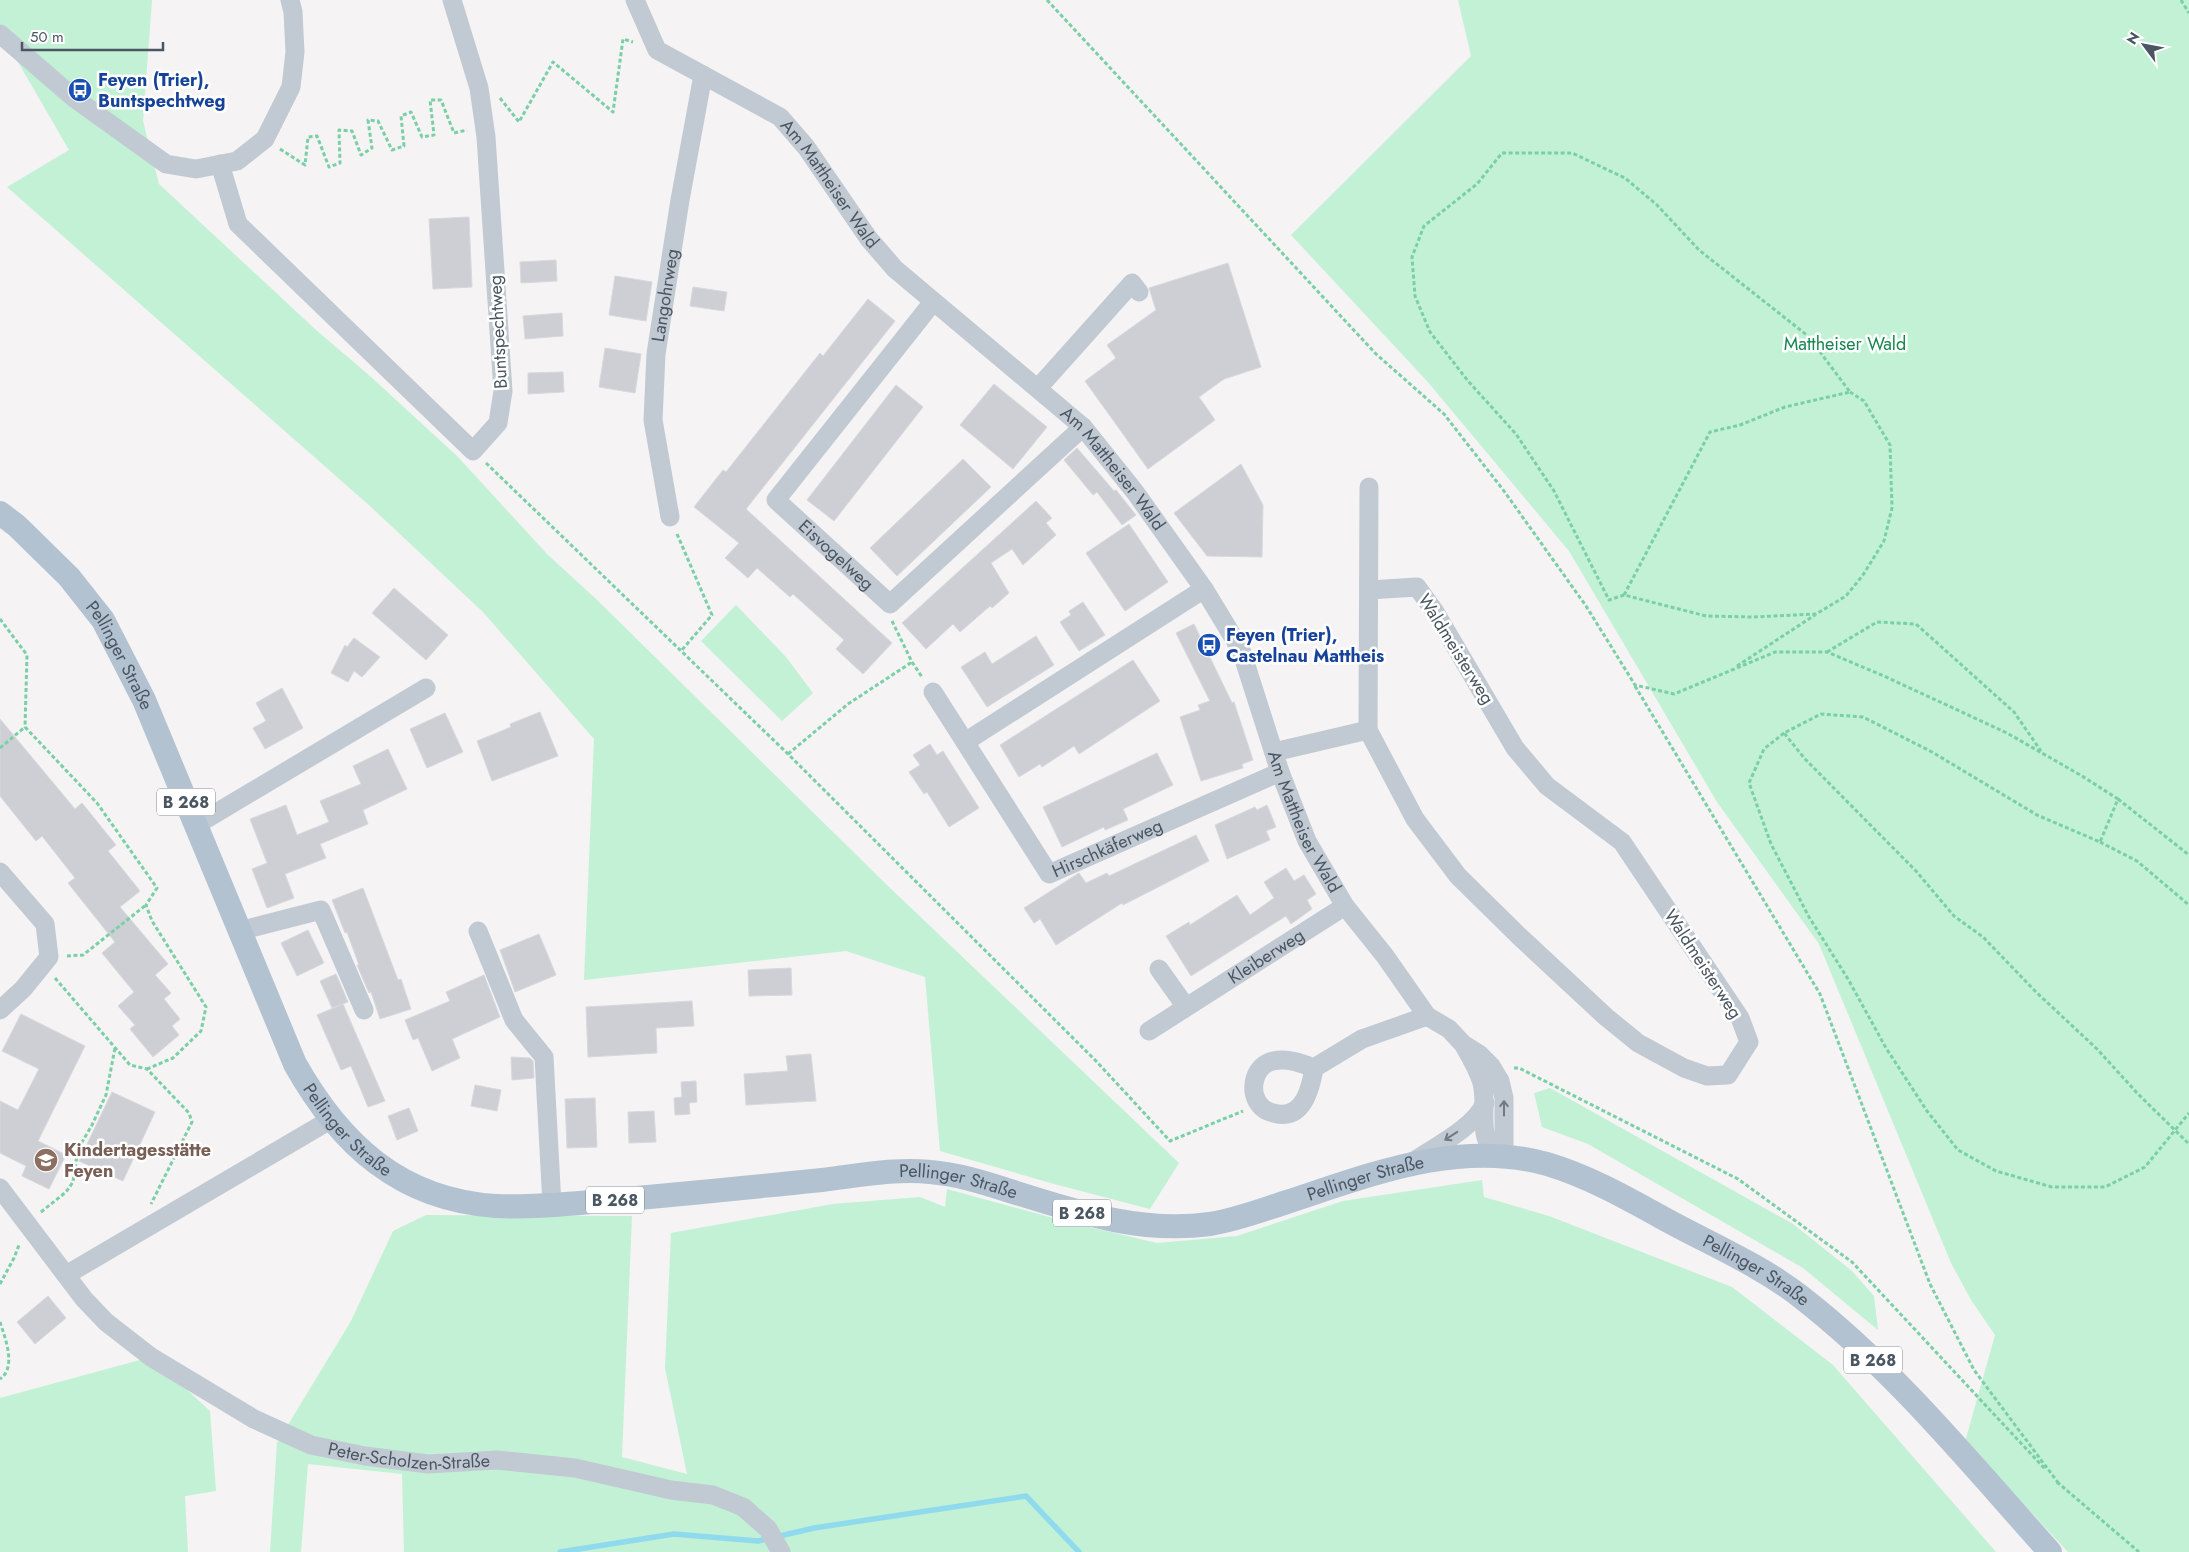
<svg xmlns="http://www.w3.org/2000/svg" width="2189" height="1552" font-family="Jost,sans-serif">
<rect width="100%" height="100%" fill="#f5f3f3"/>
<g fill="#c3f1d5">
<polygon points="0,0 152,0 143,121 159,184 316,330 370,376 457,456 548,555 595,598 888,886 1179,1163 1150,1209 1054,1184 940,1151 925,977 846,951 584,980 594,739 483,612 370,506 7,187 69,150 0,31"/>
<polygon points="1458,0 2189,0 2189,1552 2068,1552 1965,1442 1995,1335 1971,1300 1951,1263 1819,944 1717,802 1569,551 1427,381 1291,235 1471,56"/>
<polygon points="736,605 786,657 813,693 782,721 701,641"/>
<polygon points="1550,1088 1793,1224 1852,1271 1874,1296 1878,1330 1803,1268 1588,1144 1542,1127 1534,1093"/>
<polygon points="1482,1180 1484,1197 1549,1216 1732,1287 1833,1365 1996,1552 404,1552 402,1474 308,1464 301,1552 270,1552 277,1443 351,1321 393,1231 426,1215 632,1216 622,1457 687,1474 665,1368 671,1233 833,1204 920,1197 945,1207 947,1189 1064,1221 1157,1243 1237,1236 1343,1201"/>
<polygon points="151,1357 210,1411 216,1491 185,1496 188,1552 0,1552 0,1398"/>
</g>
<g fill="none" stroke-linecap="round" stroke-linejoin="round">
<polyline stroke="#90daee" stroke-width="5.5" points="560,1552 674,1534 758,1541 814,1528 1026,1496 1079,1552"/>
</g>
<g fill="#cdcfd5" stroke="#d7d9de">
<polygon points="469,217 472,287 433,289 429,219"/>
<polygon points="556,260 557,281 521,283 520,262"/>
<polygon points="1228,263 1261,367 1224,379 1199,397 1215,420 1148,469 1085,381 1116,358 1107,345 1156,310 1149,288"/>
<polygon points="615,276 652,282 646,321 609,315"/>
<polygon points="693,287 727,292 724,311 690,306"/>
<polygon points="868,299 895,321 746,509 892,643 863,674 836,649 844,640 793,594 790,597 757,568 748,578 725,558 739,543 694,507 723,470 726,472 820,353 823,356"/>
<polygon points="562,313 563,336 525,339 523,316"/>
<polygon points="605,348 641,354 635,393 599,387"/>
<polygon points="563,372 564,392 528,394 528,373"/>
<polygon points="994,384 1047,427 1013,469 960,425"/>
<polygon points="896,385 923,407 834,521 807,500"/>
<polygon points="1077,448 1114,491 1116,490 1136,515 1122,525 1097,492 1093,495 1064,460"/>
<polygon points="963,459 991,487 897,576 870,548"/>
<polygon points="1241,464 1263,505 1262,557 1207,556 1174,513"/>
<polygon points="1036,501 1052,518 1046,523 1056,535 1023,565 1012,549 991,563 1009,593 992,608 990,606 960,632 953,624 926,649 902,623"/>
<polygon points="1129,524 1168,582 1125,611 1086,553"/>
<polygon points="394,588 448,635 426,660 372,613"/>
<polygon points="1083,602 1105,635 1079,651 1060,622 1071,615 1069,611"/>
<polygon points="1194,624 1232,703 1234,702 1253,760 1242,764 1243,768 1201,781 1180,717 1200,710 1198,705 1210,701 1176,633"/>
<polygon points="1036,636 1054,665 987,707 961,667 985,652 992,664"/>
<polygon points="354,638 380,657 362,677 354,671 348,682 331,673 345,645 347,647"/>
<polygon points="1133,660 1160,701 1079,754 1074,746 1042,767 1040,764 1019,777 1000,745"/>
<polygon points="282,688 303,728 265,749 253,728 266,721 256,703"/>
<polygon points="540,712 558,756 492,781 477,741 511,727 510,724"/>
<polygon points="445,713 463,752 427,768 410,729"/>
<polygon points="0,719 75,809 82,803 116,845 108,851 140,891 120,907 168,964 155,975 171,993 164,999 180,1019 172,1026 179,1035 153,1057 130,1029 135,1025 118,1006 134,992 102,953 115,942 68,883 75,878 42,836 36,841 0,796"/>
<polygon points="930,744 937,755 943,751 979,808 949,827 927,792 924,794 909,772 920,765 913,755"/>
<polygon points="388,749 407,789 363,810 368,824 320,844 326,858 285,874 294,898 267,908 252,869 267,863 250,819 286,805 297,835 329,822 320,801 361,784 353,766"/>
<polygon points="1157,753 1173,785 1123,809 1128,820 1105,830 1104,827 1062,847 1043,807"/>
<polygon points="1267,805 1276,827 1266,831 1270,840 1227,859 1215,825 1255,807 1257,810"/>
<polygon points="1196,835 1209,861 1123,905 1122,903 1056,945 1040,919 1034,923 1024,908 1079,873 1086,883 1107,873 1109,876"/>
<polygon points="1286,868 1294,881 1304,875 1316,894 1307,900 1312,909 1291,924 1286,916 1191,976 1166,936 1189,922 1190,925 1237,895 1250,915 1274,898 1264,882"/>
<polygon points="363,888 398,980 401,979 411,1009 380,1019 371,992 369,993 357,965 359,965 347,932 345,933 332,900"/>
<polygon points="308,930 324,963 297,976 281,943"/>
<polygon points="539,934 556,975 515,992 500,950"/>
<polygon points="791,968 792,995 749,996 748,970"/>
<polygon points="336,974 348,1002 332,1008 320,981"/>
<polygon points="484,975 500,1017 452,1039 460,1058 432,1071 418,1038 413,1040 405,1020 450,1001 446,992"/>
<polygon points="692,1001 694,1026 656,1028 657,1053 588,1057 586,1007"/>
<polygon points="343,1004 385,1101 368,1107 351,1066 341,1070 317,1015"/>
<polygon points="21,1014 85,1046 38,1141 66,1155 49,1189 22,1176 26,1166 0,1153 0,1101 18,1110 39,1069 2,1051"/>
<polygon points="811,1054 816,1101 746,1105 744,1074 788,1071 786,1056"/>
<polygon points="511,1057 530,1058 533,1061 534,1078 512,1080"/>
<polygon points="696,1081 697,1102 689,1103 690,1114 675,1115 674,1098 682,1097 681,1082"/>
<polygon points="475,1085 501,1090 497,1111 471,1106"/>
<polygon points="112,1092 155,1112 123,1181 79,1161"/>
<polygon points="595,1098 597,1147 567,1148 565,1099"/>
<polygon points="409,1108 418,1131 397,1140 388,1116"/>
<polygon points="654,1111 656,1142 629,1143 628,1112"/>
<polygon points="48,1296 66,1318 35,1344 17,1322"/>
</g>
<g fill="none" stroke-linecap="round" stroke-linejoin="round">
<g stroke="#7ad0a6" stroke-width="3" stroke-dasharray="4 2.5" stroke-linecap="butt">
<polyline points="1047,0 1376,354 1444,414 1504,491 1586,606 1635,685 1674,694 1775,652 1827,652 1884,676 2007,733 2082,776 2118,799 2100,842 2037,815 1932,752 1863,717 1821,714 1784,733 1805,759 1916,871 1954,916 1983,937 2036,992 2097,1049 2138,1094 2189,1144"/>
<polyline points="2181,0 2189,13"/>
<polyline points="500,98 519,122 553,62 613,112 623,39 633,42"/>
<polyline points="280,149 305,165 308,137 317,136 329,167 340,163 339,130 352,131 361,155 372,148 368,120 378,121 392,150 404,146 401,116 411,112 422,137 434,135 430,100 441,100 454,133 467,130"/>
<polyline points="486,463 788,754 1097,1062 1170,1141 1243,1111"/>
<polyline points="677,534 712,615 681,651"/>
<polyline points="1624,595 1710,432 1740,425 1785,407 1850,392 1808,336 1699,250 1657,205 1625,178 1572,153 1502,153 1477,184 1424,226 1412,257 1415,296 1430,332 1468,381 1516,434 1554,491 1609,600 1624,595 1706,616 1753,617 1816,614 1846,596 1863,575 1884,541 1892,508 1890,445 1864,401 1850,392"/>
<polyline points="0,619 27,655 25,727 97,803 157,888 146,905 152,921 206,1007 201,1031 173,1058 147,1069"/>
<polyline points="892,621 912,662 922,677"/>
<polyline points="1827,652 1877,622 1916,624 2014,712 2041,751"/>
<polyline points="1737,666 1815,615"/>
<polyline points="1635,686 1820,994 1930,1284 1974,1370 2059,1484"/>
<polyline points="1784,733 1764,749 1749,783 1771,844 1809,917 1848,979 1886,1048 1927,1111 1958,1150 1996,1171 2052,1187 2105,1187 2145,1167 2189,1113"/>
<polyline points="0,748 25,727"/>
<polyline points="788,754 848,704 912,662"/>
<polyline points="2118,799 2189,855"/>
<polyline points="2100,842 2137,861 2189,905"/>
<polyline points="67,956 83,955 146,905"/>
<polyline points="55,978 130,1065 147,1069 189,1113 192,1122 151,1204"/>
<polyline points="1514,1068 1519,1068 1738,1179 1852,1262 2046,1470"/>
<polyline points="41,1212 66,1192 73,1182 78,1149 92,1125 106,1095 115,1048"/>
<polyline points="0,1284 14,1258 19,1245"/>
<path d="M0 1322C5 1338 17 1367 0 1379"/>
<polyline points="2057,1482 2139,1552"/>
</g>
<g stroke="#c1cad2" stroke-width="19">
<path id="s1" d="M635 0 657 50 780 117 806 147 869 239 895 269 1083 427 1135 492 1204 589 1241 650 1280 772 1307 841 1345 906 1385 956 1427 1016 1449 1029 1463 1044 1479 1054 1491 1066 1500 1081 1504 1098V1157C1473 1143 1489 1110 1482 1083 1478 1069 1470 1056 1463 1044"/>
<polyline points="0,34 74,98 166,164 196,169 237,161 265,139 291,87 295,52 293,12 290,0"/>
<polyline points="220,164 238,224 473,451 498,423 503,391 486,137 479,88 452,0"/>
<path id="s2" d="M933 302 776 500 890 604 1083 427"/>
<polyline points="1038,388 1132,283 1139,292"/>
<path id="s3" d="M670 517 653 420 656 354 680 200 703 75"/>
<path id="s4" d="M1204 589 965 742 1049 874 1280 772"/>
<polyline points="933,692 965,742"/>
<polyline points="1368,730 1369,487"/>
<polyline points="1274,752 1368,730 1415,819 1458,876 1519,936 1606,1017 1638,1043 1684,1068 1707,1076 1728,1075 1749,1042 1740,1018 1622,842 1547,786 1515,748 1435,612 1417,587 1369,590"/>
<polyline points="196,825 426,688"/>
<polyline points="0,872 45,924 49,957 23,989 0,1010"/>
<polyline points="239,931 321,910 364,1010"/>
<polyline points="478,931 514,1020 544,1057 552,1205"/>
<polyline points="1159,969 1186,1007"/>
<path id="s5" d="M1149 1031 1345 906"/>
<path d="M1314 1068C1301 1063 1288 1058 1273 1061 1255 1065 1248 1089 1259 1104 1263 1110 1271 1113 1278 1114 1304 1118 1311 1087 1314 1068L1362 1039 1427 1016"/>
<path d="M1411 1163C1434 1147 1474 1128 1485 1103"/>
<path id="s6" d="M0 1188 84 1299 106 1322 151 1357 254 1419 311 1445 365 1456 428 1464 497 1460 575 1468 671 1490 713 1495 743 1507 768 1529 781 1552"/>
<polyline points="66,1275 330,1120"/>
</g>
<path stroke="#b3c2d1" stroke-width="24" id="s7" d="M0 513 17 526 69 577 103 620 144 700 295 1064C340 1144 400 1200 496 1206 535 1208 575 1203 615 1200 684 1194 753 1187 822 1180 857 1176 895 1168 930 1172 956 1174 982 1182 1007 1190 1075 1211 1139 1234 1210 1224 1236 1220 1262 1210 1287 1202 1370 1175 1458 1139 1547 1164 1591 1177 1632 1201 1672 1223 1715 1246 1763 1267 1801 1297 1895 1370 1971 1464 2050 1552"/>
</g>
<defs><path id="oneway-shaft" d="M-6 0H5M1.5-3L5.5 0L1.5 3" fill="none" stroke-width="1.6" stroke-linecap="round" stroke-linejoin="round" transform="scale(1.25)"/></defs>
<g stroke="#6e7983">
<use href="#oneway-shaft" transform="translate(1504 1108) rotate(-90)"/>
<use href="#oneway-shaft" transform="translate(1451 1136) rotate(147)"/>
</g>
<defs>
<g id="bus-disc" transform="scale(1.25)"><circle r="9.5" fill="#1a4fb4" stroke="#fff"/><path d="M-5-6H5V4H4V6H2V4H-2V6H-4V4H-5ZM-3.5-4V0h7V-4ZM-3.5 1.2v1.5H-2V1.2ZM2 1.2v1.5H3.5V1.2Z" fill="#fff"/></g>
<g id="school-disc" transform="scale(1.25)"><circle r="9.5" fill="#8d6e63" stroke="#fff"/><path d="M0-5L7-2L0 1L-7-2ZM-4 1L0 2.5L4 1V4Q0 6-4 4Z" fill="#fff"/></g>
</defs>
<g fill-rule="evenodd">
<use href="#bus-disc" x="80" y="90"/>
<use href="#bus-disc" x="1209" y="645"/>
<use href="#school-disc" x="46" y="1160"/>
</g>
<g text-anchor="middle" stroke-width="5" stroke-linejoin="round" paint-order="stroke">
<g fill="#fff" stroke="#808990" stroke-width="1">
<rect x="157" y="788.5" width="58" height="27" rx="4"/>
<rect x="586" y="1186.5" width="58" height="27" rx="4"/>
<rect x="1053" y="1199.5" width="58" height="27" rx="4"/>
<rect x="1844" y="1346.5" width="58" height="27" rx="4"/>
</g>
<g font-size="16" font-weight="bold" fill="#4a5661">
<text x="186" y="808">B 268</text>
<text x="615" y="1206">B 268</text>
<text x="1082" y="1219">B 268</text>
<text x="1873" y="1366">B 268</text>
</g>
<g font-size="18" font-weight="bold" fill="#164399" stroke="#fff" text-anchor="start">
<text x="98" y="86">Feyen (Trier),<tspan x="98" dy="21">Buntspechtweg</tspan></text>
<text x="1226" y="641">Feyen (Trier),<tspan x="1226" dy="21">Castelnau Mattheis</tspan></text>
</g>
<g font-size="18" fill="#4a5661" stroke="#fff">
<text dy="6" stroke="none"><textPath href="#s1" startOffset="278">Am Mattheiser Wald</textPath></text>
<text dy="6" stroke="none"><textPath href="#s3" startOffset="224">Langohrweg</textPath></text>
<text transform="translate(498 332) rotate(-93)" y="6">Buntspechtweg</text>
<text dy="6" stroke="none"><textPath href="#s1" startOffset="682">Am Mattheiser Wald</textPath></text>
<text dy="6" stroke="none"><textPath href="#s2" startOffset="334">Eisvogelweg</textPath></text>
<text transform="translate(1456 649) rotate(58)" y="6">Waldmeisterweg</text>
<text dy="6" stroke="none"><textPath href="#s7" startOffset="188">Pellinger Straße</textPath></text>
<text dy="6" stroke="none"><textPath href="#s1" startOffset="1088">Am Mattheiser Wald</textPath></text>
<text dy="6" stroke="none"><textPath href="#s4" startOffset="504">Hirschkäferweg</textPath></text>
<text dy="6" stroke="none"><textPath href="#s5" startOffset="139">Kleiberweg</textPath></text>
<text transform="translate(1703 964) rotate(57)" y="6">Waldmeisterweg</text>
<text dy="6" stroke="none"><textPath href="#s7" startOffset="718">Pellinger Straße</textPath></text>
<text dy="6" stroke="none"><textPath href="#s7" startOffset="1776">Pellinger Straße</textPath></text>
<text dy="6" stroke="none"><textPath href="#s7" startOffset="1356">Pellinger Straße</textPath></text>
<text dy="6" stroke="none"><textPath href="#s7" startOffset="2196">Pellinger Straße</textPath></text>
<text dy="6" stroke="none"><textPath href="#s6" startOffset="510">Peter-Scholzen-Straße</textPath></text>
</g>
<g font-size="18" fill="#17864f" stroke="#fff">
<text x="1845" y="350">Mattheiser Wald</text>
</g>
<g font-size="18" font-weight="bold" fill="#785e54" stroke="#fff" text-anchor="start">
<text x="64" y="1156">Kindertagesstätte<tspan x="64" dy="21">Feyen</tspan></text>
</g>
</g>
<g transform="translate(2144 45) rotate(302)" stroke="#ffffff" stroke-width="4" paint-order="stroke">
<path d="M0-4L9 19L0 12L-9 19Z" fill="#4a5661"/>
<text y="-8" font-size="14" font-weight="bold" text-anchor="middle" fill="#4a5661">N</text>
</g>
<path d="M22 42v8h141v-8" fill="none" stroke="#4a5661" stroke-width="2.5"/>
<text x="30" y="42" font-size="15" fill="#4a5661" stroke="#ffffff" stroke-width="4" paint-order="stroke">50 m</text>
</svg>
